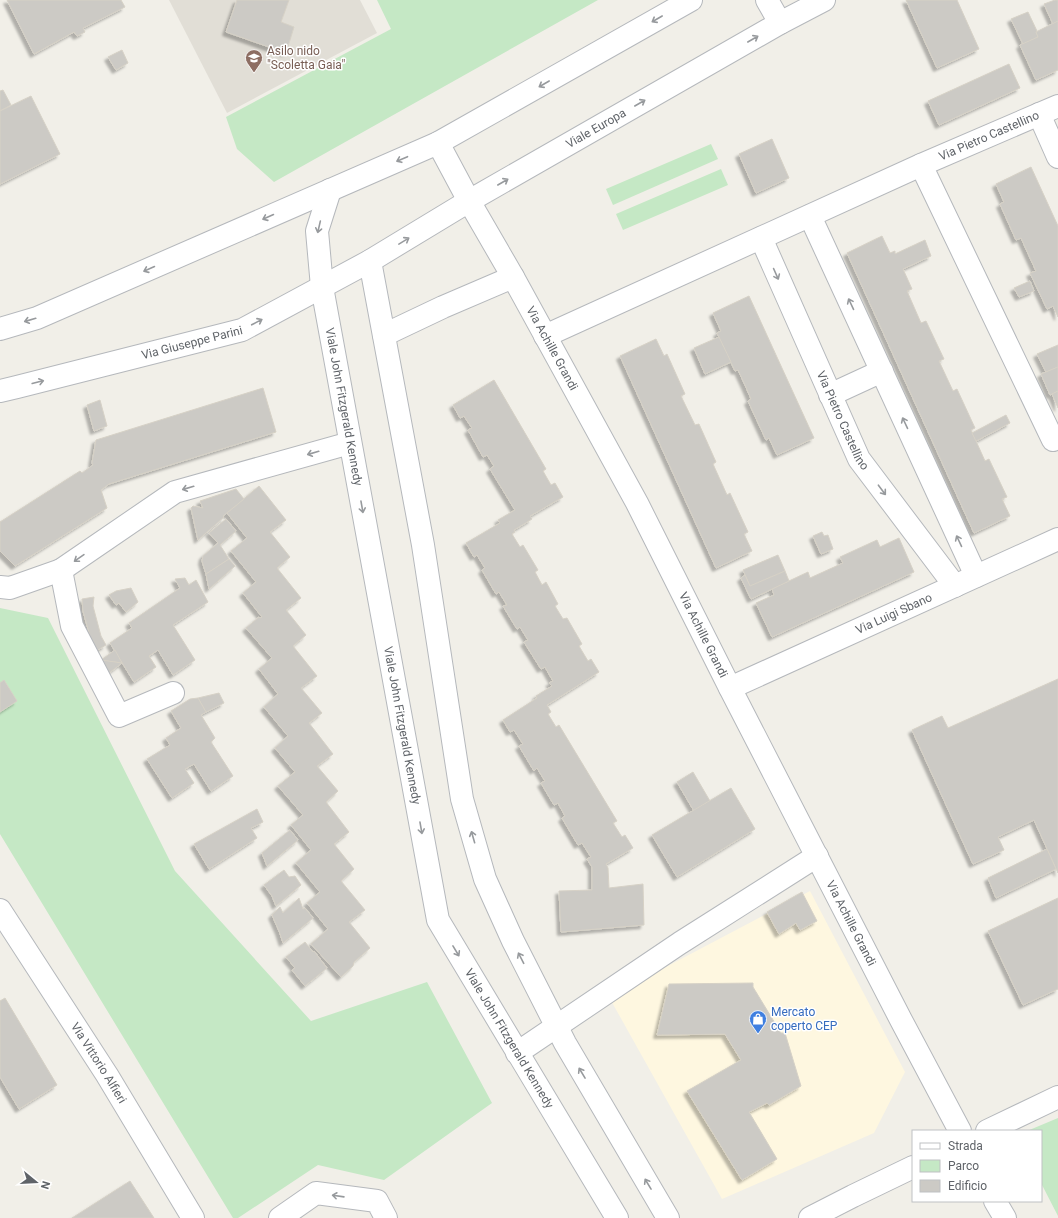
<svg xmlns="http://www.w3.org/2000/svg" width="1058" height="1218" font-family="Roboto,sans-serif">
<defs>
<filter id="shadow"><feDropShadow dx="-3.5" dy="3.5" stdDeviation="1" flood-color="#0004"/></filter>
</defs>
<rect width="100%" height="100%" fill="#f1efe8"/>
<polygon fill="#fef7e0" points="810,891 905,1072 874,1133 722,1199 609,997"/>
<polygon fill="#e1ded6" points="169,0 360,0 377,33 227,113"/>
<g fill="#c5e8c5">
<polygon points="377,0 598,0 274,182 237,149 226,117 391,29"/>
<polygon points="711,144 718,159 613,205 606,189"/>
<polygon points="721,169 728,185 623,230 616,214"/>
<polygon points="0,608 48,618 175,871 311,1021 427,982 492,1103 384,1180 318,1165 238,1218 233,1218 0,834"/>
<polygon points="1058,1118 1058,1216 1041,1183 1041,1131 1027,1131"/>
</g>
<g fill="#cccac5" stroke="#d6d1c6" filter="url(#shadow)">
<polygon points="7,0 121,0 125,7 83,28 85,32 77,36 74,32 34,54"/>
<polygon points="237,0 289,0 281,22 294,27 286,53 226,32"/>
<polygon points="906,0 957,0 979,49 937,68"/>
<polygon points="1055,0 1058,0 1058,21 1053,24 1044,4"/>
<polygon points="1028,12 1037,31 1036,32 1038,37 1023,44 1011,19"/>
<polygon points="1058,21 1058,70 1036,80 1020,45 1038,37 1036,32"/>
<polygon points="122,50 128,63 116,70 108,57"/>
<polygon points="1009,64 1020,88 939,125 928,101"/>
<polygon points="3,90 11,105 0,111 0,91"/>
<polygon points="31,96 60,154 0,184 0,111"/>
<polygon points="772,139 789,178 756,193 739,154"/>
<polygon points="1031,167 1058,226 1058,317 1053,306 1047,309 1030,273 1036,271 1021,238 1016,240 1000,204 1004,202 996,184"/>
<polygon points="882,236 890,253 895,251 895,254 925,240 931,256 903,269 912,289 907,291 921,323 926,321 944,359 939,361 953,391 957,389 975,428 971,430 976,441 985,461 989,459 1007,497 1002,499 1010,516 974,533 847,253"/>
<polygon points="1030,281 1034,291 1019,297 1014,288"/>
<polygon points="749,296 814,438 777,455 769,438 766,440 748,401 751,399 745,385 738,370 735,371 717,333 721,331 713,313"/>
<polygon points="719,337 731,362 705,374 694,348"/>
<polygon points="656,339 664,356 667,354 685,394 681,396 695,425 699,424 716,462 713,464 727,495 730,493 748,532 744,534 752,551 716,568 620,356"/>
<polygon points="1058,345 1058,367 1046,372 1037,354"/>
<polygon points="1058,367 1058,391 1050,395 1041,374"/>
<polygon points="494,380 546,469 543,471 551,485 555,483 563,497 530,516 532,519 514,530 515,532 512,534 520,547 523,545 538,570 535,572 542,585 546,582 558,604 555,606 563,619 567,618 582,644 579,646 588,661 591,659 599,672 547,705 551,712 548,714 556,727 559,725 617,821 613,823 622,837 625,835 633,848 606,864 608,868 609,888 643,884 644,925 561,932 559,891 592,890 592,867 587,859 591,857 582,843 578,845 562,818 565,816 558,803 554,805 541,783 545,781 537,768 534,771 519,746 523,744 514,730 510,732 503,720 537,698 536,696 552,686 549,683 553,681 545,667 541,669 524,642 528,640 520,627 517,629 503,606 507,605 499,592 496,594 482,570 485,568 477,555 474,557 466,543 500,523 498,520 515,510 490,469 494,466 487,455 483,457 468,430 472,428 464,416 460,418 453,405"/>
<polygon points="263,388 276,432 109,484 101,490 107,508 15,566 0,551 0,522 80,471 82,473 93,465 92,463 96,440"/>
<polygon points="1058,391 1058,408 1052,394"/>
<polygon points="100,400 107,426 94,431 87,405"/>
<polygon points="1006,415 1010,423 976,441 972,433"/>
<polygon points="259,486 286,520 270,532 290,557 277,568 301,598 286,610 306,635 293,646 317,676 301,688 322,713 309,723 333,754 317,766 338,791 326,802 349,832 334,844 354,869 341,881 365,910 349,922 370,948 354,962 353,966 341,977 311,944 328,929 307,903 320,892 296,863 311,850 291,825 303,815 278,786 295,772 275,748 288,736 264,707 278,694 259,669 272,658 246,628 259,617 260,618 262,617 243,593 256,582 231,551 247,538 227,513"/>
<polygon points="236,489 244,499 223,516 224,517 198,540 191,508 193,506 203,508 200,501"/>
<polygon points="226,519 236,531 220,545 229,559 206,574 202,561 203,556 218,543 209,533"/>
<polygon points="822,532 824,536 828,535 833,549 821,554 813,536"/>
<polygon points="899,538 914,572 772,637 756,603 774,595 772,589 808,572 810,578 843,563 840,557 877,540 880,547"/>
<polygon points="778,555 785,571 750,586 743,570"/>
<polygon points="229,559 235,566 209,589 206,574"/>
<polygon points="785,571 789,581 751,599 741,578 745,575 750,586"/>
<polygon points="185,578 189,585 196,580 208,602 173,625 195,660 173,675 158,650 149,656 156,667 134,682 110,643 132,628 129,623 180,588 175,579"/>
<polygon points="131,588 138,602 126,612 119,603 116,605 109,595 116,591"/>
<polygon points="94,597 93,606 101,636 106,645 96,651 91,640 83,611 82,599"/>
<polygon points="115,650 122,663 101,660"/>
<polygon points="101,660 122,663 109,673"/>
<polygon points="1058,679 1058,873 1034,820 998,837 1004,850 973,864 912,730 942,716 948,728"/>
<polygon points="4,680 17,701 0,712 0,683"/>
<polygon points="219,693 224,703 206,712 198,698"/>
<polygon points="198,698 206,712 201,715 215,738 211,742 233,776 211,791 194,764 185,769 194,783 172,798 147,759 170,745 166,738 181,728 171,711 190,699"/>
<polygon points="693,772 710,801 694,811 677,782"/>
<polygon points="731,788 755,829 677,877 652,835"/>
<polygon points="257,809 263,822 251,828 257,838 209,869 194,844"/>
<polygon points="290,830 298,840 267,866 262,853"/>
<polygon points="1047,849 1056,869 996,898 988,878"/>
<polygon points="284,870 289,877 295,876 301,885 276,906 272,896 264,885"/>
<polygon points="802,892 817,921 800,930 796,923 779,934 767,912"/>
<polygon points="299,898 303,909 305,908 313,918 283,943 279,931 272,915 280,907 283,913"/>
<polygon points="1058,898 1058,989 1023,1005 988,931"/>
<polygon points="305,942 313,952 314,951 327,968 305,986 292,970 295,968 286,957"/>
<polygon points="753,983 753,987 781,1033 785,1033 801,1086 769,1105 767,1103 749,1112 777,1159 742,1180 687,1091 741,1060 725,1034 657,1035 669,984"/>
<polygon points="5,998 57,1085 19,1109 0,1077 0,1001"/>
<polygon points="130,1181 154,1218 72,1218"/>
</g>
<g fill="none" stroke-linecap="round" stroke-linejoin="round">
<g stroke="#b5b8bc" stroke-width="24">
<g id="minor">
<polyline points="767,0 780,23"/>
<polyline points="1039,114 1058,157"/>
<path id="s1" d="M438 143 469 201 513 277 637 503 730 688 901 1020 960 1131"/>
<polyline points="921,165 1053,440 1058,438"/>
<path id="s2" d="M330 190 317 231 322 287 438 920 617 1218"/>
<polyline points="810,216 976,576"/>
<path id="s3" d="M761 238 859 459 955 586"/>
<polyline points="370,261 423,545 462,799 485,879 513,941 565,1043 668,1218"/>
<polyline points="384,335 443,307 513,277"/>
<path id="s4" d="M545 336 921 165 1058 106"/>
<polyline points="830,395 882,371"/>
<polyline points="61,570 175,492 350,443"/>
<polyline points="0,587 10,588 61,570 72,626 119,716 173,693"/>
<path id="s5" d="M730 688 1058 539"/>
<path id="s6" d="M0 910 107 1075 193 1218"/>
<polyline points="517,1053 680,943 817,856"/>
<polyline points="987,1131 1058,1097"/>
<polyline points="995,1201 1005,1218"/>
<polyline points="280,1218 316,1193 377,1201 386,1218"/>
<polyline points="810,1218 853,1196 913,1167"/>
</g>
</g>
<g stroke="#b5b8bc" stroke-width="24">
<g id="tertiary">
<polyline points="0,329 37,318 438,143 691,0"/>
<path id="s7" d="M0 391 17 387 242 330 370 261 469 201 780 23 824 0"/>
</g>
</g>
<use href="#minor" stroke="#fff" stroke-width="22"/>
<use href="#tertiary" stroke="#fff" stroke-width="22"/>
</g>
<defs><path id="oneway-shaft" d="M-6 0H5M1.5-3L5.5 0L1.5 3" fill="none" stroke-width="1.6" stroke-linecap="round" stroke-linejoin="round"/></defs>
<g stroke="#979a9d">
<use href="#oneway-shaft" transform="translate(657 19) rotate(150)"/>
<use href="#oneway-shaft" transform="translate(753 39) rotate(-30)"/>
<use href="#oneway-shaft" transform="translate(544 84) rotate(150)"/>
<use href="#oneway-shaft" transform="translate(640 103) rotate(-30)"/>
<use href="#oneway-shaft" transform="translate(402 159) rotate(157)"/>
<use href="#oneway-shaft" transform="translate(503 182) rotate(-30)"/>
<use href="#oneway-shaft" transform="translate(268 217) rotate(156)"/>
<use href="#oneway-shaft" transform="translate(319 227) rotate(103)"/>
<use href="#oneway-shaft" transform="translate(404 241) rotate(-31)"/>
<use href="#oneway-shaft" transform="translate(149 269) rotate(156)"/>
<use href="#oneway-shaft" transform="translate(776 274) rotate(66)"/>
<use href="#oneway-shaft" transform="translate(851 304) rotate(-115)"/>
<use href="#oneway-shaft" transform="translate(30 320) rotate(164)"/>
<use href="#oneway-shaft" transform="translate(257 322) rotate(-28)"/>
<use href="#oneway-shaft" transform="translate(38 382) rotate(-14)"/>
<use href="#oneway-shaft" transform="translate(905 423) rotate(-115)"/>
<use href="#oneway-shaft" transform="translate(313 453) rotate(164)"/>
<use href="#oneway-shaft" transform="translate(188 488) rotate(164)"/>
<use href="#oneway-shaft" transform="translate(882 490) rotate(53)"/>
<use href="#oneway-shaft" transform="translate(362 507) rotate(80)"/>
<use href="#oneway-shaft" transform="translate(959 541) rotate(-115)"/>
<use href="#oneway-shaft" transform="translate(79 558) rotate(145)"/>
<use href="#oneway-shaft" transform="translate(421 828) rotate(80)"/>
<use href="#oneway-shaft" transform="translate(473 837) rotate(-106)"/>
<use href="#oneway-shaft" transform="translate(456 951) rotate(59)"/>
<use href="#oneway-shaft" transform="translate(521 958) rotate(-117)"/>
<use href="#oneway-shaft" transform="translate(582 1073) rotate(-121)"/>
<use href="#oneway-shaft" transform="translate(648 1184) rotate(-121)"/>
<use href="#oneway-shaft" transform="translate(338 1196) rotate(-172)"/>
</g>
<defs>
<g id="school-pin" transform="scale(0.9)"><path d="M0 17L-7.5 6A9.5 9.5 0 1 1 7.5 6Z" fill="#8d6e63" stroke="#fff"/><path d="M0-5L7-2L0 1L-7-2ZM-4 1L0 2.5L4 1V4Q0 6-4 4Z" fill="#fff"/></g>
<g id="shop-pin" transform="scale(0.9)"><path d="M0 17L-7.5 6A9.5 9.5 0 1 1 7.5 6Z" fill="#3f7fe0" stroke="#fff"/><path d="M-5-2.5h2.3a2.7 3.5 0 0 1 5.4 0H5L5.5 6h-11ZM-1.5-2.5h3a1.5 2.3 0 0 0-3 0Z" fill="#fff"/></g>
</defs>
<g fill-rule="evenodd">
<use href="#school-pin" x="254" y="58"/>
<use href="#shop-pin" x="758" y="1019"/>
</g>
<g text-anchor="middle" stroke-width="3" stroke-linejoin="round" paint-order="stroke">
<g font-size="12" fill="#785e54" stroke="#fff" text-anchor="start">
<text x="267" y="55">Asilo nido<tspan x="267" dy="14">"Scoletta Gaia"</tspan></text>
</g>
<g font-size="12" fill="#5f6368" stroke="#fff">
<text dy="4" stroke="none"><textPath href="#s7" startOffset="657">Viale Europa</textPath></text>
<text dy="4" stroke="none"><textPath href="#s4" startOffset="487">Via Pietro Castellino</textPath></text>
<text dy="4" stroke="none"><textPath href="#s7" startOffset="198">Via Giuseppe Parini</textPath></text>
<text dy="4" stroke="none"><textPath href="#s1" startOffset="235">Via Achille Grandi</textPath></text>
<text dy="4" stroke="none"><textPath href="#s2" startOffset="221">Viale John Fitzgerald Kennedy</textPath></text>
<text dy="4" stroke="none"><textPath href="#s3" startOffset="200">Via Pietro Castellino</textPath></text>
<text dy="4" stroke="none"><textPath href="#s5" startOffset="180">Via Luigi Sbano</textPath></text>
<text dy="4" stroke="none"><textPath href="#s1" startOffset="559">Via Achille Grandi</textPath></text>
<text dy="4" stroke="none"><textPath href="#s2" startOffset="545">Viale John Fitzgerald Kennedy</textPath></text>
<text dy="4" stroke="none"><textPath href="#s1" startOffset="883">Via Achille Grandi</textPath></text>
<text dy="4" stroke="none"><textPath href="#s2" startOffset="881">Viale John Fitzgerald Kennedy</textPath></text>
<text dy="4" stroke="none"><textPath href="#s6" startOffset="182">Via Vittorio Alfieri</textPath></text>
</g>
<g font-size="12" fill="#366cbe" stroke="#fff" text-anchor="start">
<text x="771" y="1016">Mercato<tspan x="771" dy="14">coperto CEP</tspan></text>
</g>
</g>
<rect x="912" y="1130" width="130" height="72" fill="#ffffff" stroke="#bfc1c3"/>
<rect x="920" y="1143" width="20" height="6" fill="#ffffff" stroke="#bfc1c3"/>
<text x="948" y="1150" font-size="12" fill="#5f6368">Strada</text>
<rect x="920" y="1160" width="20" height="12" fill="#c5e8c5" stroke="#bfc1c3"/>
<text x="948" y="1170" font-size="12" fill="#5f6368">Parco</text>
<rect x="920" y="1180" width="20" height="12" fill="#cccac5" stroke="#bfc1c3"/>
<text x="948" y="1190" font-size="12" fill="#5f6368">Edificio</text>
<g transform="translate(36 1182) rotate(108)" stroke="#ffffff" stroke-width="3" paint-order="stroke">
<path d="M0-3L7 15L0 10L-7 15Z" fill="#5f6368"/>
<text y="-6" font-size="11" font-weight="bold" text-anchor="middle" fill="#5f6368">N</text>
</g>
</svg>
